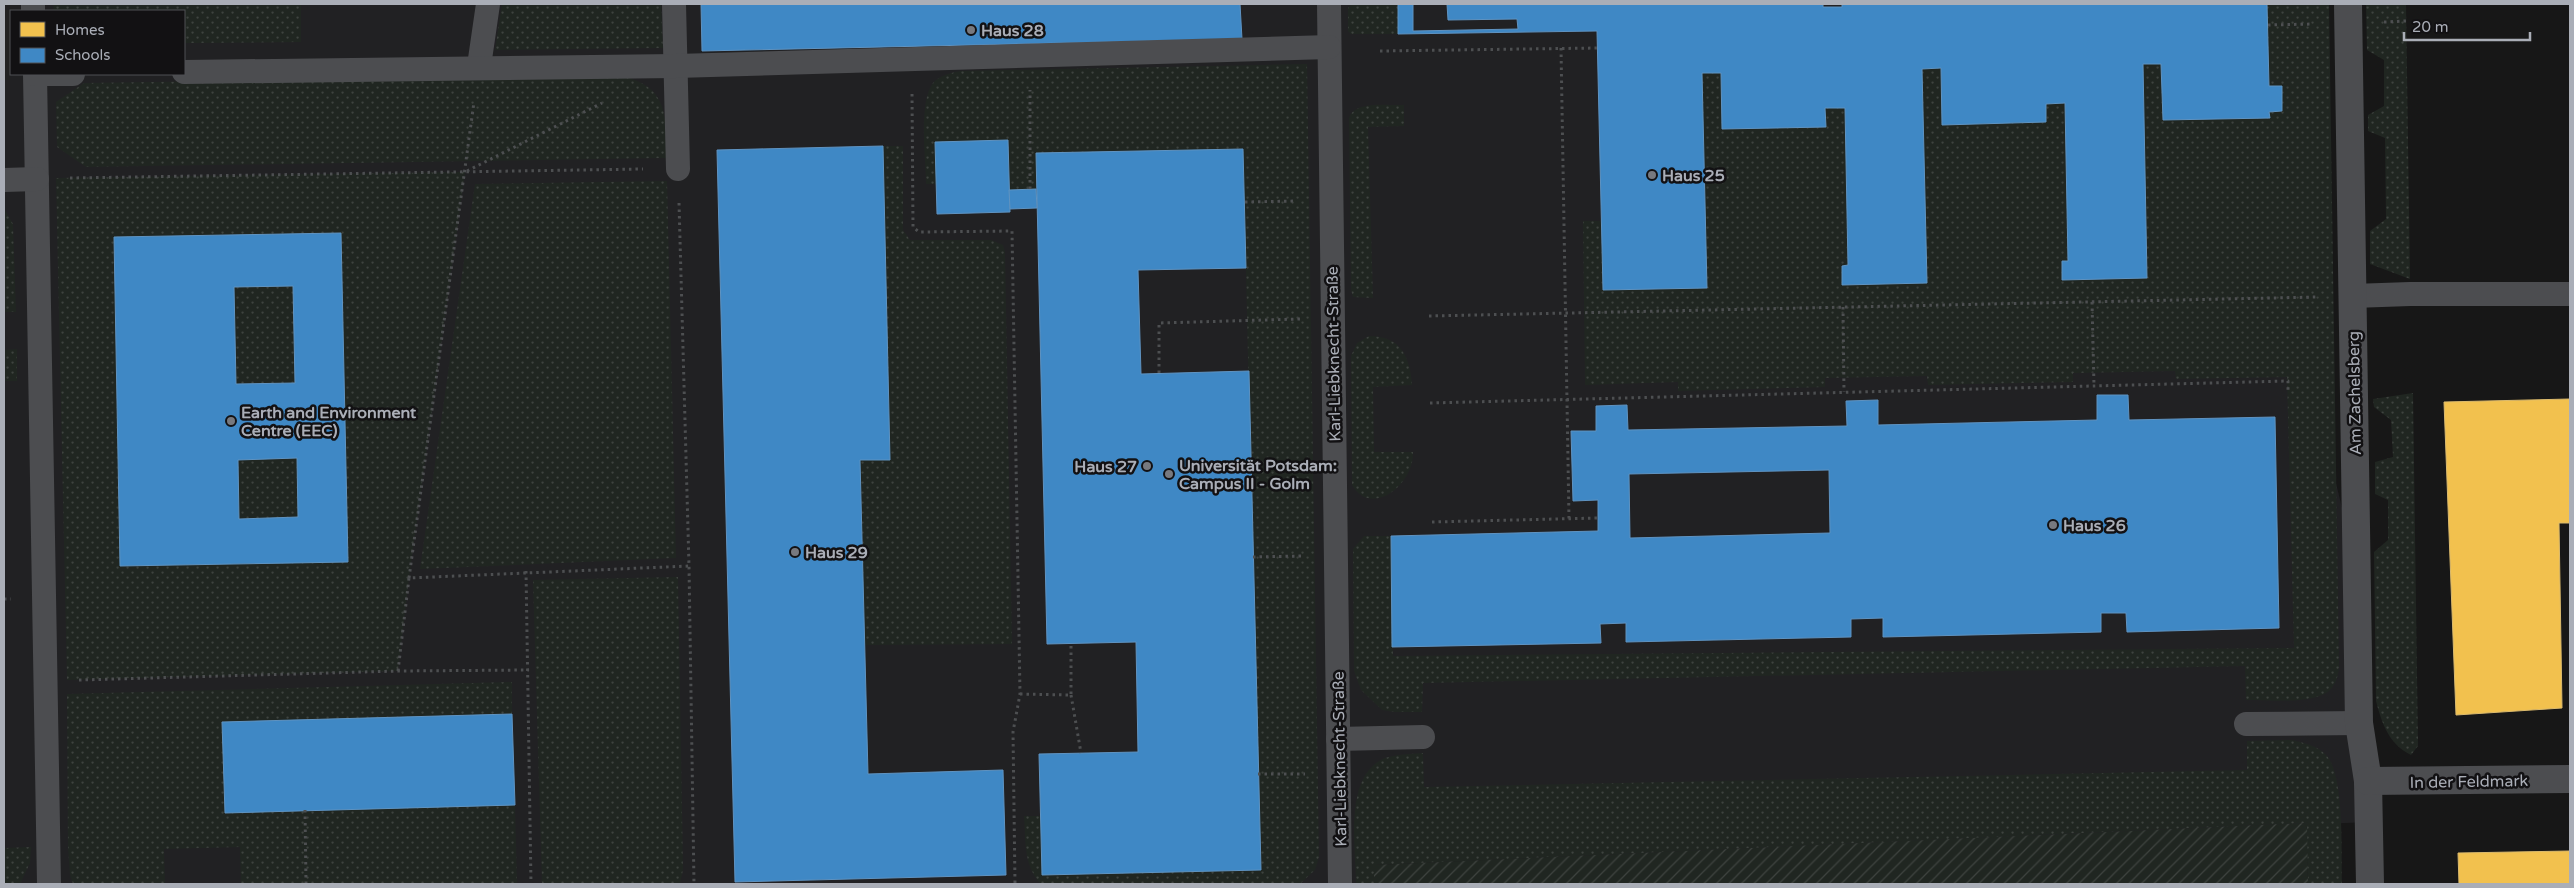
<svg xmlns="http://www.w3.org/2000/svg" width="2574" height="888" font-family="'Varela Round',sans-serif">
<defs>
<pattern id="grass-dots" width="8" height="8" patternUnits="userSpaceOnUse" patternTransform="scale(1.25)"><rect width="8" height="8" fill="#202621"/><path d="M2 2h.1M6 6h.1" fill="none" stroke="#3e433f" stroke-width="1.8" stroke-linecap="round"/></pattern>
<pattern id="garden-furrows" width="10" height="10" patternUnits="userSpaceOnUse" patternTransform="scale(1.25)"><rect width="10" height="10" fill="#202621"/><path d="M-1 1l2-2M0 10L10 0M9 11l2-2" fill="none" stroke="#3e433f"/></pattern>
</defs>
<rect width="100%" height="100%" fill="#171717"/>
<path fill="#212123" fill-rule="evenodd" d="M4 4H2307L2311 378 2357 571 2369 822 1374 865 1355 884H4ZM11 11H184V74H11Z"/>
<g fill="url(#grass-dots)">
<polygon points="53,4 301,4 301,42 184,43 184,11 54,11"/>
<polygon points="502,4 661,4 663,48 495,50"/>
<polygon points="1352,4 1398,4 1398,34 1351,34 1348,31 1348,8"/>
<path d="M2267 4H2329L2339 667C2338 675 2337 682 2331 689 2317 705 2267 700 2246 700L2245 666 1423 683 1422 712H1395L1382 710 1361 690 1354 671 1353 549 1364 536H1391L1393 656 2294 648 2287 377 2176 379 2175 371 2073 373V382L1928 385 1927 376 1825 378V387L1678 391V382L1585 385 1583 221H1601L1603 289 1707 288 1702 73H1721L1723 129 1826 127 1825 108H1845L1848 265 1842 266V285L1926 283 1922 69 1941 68 1942 125 2046 122V104L2065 103 2068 261 2062 262V280L2147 278 2143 64H2161L2163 120 2269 118V112L2282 111V87L2269 86Z"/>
<polygon points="2366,4 2406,4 2410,279 2370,264 2370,231 2386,219 2385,138 2368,131 2368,115 2384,106 2384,60 2367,50"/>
<path d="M1307 64 1319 857 1315 870 1300 884H1041C1023 865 1026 841 1024 816H1041L1042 875 1258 774 1243 149 1036 153V189L1009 190 1008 140 936 142V184H926C926 159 918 103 933 83 940 75 951 73 961 71Z"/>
<path d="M615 75C667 83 667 113 666 158L86 167 57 147 56 102 84 83Z"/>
<path d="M1404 105V126L1368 127 1373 298 1353 297 1351 290 1349 118C1355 100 1388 106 1404 105Z"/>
<polygon points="883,146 903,146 903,230 910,240 991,240 1003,245 1005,252 1012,644 865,645 860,460 890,459"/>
<polygon points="465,172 409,578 398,671 67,680 56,178"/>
<polygon points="667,181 676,558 420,569 475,184"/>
<polygon points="4,208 13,224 16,312 4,312"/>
<path d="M1369 336C1401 336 1410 357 1412 385L1373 387 1374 452H1413C1414 485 1371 518 1352 485L1351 356 1357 343Z"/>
<polygon points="17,349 17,381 4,381 4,350"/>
<path d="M2413 393 2418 746 2411 755C2389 744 2382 724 2376 701L2374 552 2388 540V500L2375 494V462L2393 457 2391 420 2374 407 2373 399Z"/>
<polygon points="678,577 683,870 680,883 542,884 533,580"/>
<polygon points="512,682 512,714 222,722 515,805 517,884 241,884 240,847 164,849 165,884 73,884 70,875 68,847 67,694"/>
<path d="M2291 740C2305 743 2316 745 2326 755 2345 774 2341 856 2342 884H2308L2306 823 1374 865V884H1356C1356 848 1343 775 1385 758 1397 754 1411 754 1423 753L1424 787 2247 770V741Z"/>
<polygon points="4,820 5,848 31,847 30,863 20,884 4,884"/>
</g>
<polygon fill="url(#garden-furrows)" points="2307,823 2308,884 1374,884 1374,865"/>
<g fill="#f2c14e" stroke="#dcbb6e">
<polygon points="2570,399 2570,523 2559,523 2562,708 2456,715 2444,402"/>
<polygon points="2570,851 2570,884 2459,884 2458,853"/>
</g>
<g fill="#3f88c5" stroke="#5f93c1" fill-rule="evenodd">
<polygon points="701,4 1240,4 1242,39 702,51"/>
<polygon points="1398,4 1413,4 1413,31 1518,29 1517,19 1448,20 1447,4 1823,4 1823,7 1842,7 1842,4 2267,4 2269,86 2282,86 2282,111 2269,112 2270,118 2163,120 2161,64 2143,64 2147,278 2062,280 2062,261 2068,261 2065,103 2046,104 2046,122 1942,125 1941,68 1922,69 1927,283 1842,285 1842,266 1848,265 1845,108 1825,108 1826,127 1722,129 1721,73 1702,73 1707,288 1603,290 1597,31 1398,34"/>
<polygon points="1008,140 1010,212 937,214 935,142"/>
<polygon points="883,146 890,460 860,460 868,774 1003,770 1006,875 735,882 717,150"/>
<polygon points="1243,149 1246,268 1138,270 1141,374 1249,371 1261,870 1042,875 1039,754 1138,752 1136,642 1047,644 1036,153"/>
<polygon points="1036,189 1037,208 1010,209 1009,190"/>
<path d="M341 233 348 562 120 566 114 237ZM293 286 295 383 236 384 234 287ZM297 458 298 517 239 519 238 460Z"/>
<path d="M2097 395H2128L2129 420 2275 417 2279 628 2127 632 2126 613H2101V632L1883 637V618L1851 619V637L1626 642V623L1600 624 1601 643 1392 647 1391 536 1598 531V500L1573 501 1571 431H1596V406L1627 405 1628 430 1847 426 1846 401 1878 400V425L2097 420ZM1829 470 1830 533 1630 538 1629 474Z"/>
<polygon points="512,714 515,805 225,813 222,722"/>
</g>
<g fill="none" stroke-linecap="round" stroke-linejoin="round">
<g stroke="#4d4f51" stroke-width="3" stroke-dasharray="2.5 4" stroke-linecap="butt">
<polyline points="2384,22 2406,21"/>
<polyline points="2268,25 2313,24"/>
<polyline points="1561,48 1569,519"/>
<polyline points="1380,51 1598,48"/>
<polyline points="912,94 913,227 919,232 1012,231 1020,694 1013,732 1015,884"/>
<polyline points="467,171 602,103"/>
<polyline points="70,178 643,169"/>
<polyline points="1030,189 1030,90"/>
<polyline points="1245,202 1297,201"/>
<polyline points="679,203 689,566 694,884"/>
<polyline points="2092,302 2094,386"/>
<polyline points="1843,307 1844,392"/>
<polyline points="1429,316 2318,297"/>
<polyline points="1159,373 1159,323 1300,319"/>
<polyline points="1430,403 2288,381 2288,393"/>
<polyline points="1432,522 1598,518"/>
<polyline points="1253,557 1303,556"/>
<polyline points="526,571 531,884"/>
<polyline points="409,578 474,102"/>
<polyline points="4,599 11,599"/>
<polyline points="398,671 409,578 689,566"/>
<polyline points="79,680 398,671 529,670"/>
<polyline points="1020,694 1071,695 1071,644"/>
<polyline points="1071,695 1081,753"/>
<polyline points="1258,774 1305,774"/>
<polyline points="305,810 306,884"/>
</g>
<g stroke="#4c4d50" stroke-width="24">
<polyline points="33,4 33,11"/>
<polyline points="674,4 678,169"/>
<polyline points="1329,4 1340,884"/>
<polyline points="479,66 488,4"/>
<polyline points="184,72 676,66 1329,47"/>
<polyline points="35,74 49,884"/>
<polyline points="35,74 73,74"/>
<polyline points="4,180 37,179"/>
<polyline points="2353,296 2410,294 2570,294"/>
<polyline points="2246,724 2359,723"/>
<polyline points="1338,739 1423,737"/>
</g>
<g stroke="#4c4d50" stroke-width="28">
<polyline points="2348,4 2359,723 2368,781 2370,884"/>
<polyline points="2368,781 2570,779"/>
</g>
</g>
<g fill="#77797f" stroke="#121113" stroke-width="2">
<circle cx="971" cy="30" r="5"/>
<circle cx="1652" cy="175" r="5"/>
<circle cx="231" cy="421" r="5"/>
<circle cx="1147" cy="466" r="5"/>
<circle cx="1169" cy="474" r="5"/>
<circle cx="2053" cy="525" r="5"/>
<circle cx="795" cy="552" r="5"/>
</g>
<g text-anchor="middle" stroke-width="5" stroke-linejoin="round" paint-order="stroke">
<g font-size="16" font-weight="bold" fill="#aaaeb7" stroke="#121113" text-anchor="start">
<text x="981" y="36">Haus 28</text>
<text x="1662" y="181">Haus 25</text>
<text x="241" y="418">Earth and Environment<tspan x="241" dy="18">Centre (EEC)</tspan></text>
<text x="1179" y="471">Universität Potsdam:<tspan x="1179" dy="18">Campus II - Golm</tspan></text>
<text x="1137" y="472" text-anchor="end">Haus 27</text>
<text x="2063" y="531">Haus 26</text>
<text x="805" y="558">Haus 29</text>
</g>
<g font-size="16" fill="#aaaeb7" stroke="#121113">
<text transform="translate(1333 354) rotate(-91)" y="6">Karl-Liebknecht-Straße</text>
<text transform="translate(2354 393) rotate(-91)" y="6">Am Zachelsberg</text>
<text transform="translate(1339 759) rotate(-91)" y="6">Karl-Liebknecht-Straße</text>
<text transform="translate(2469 781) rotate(-1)" y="6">In der Feldmark</text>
</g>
</g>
<rect width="2574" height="888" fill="none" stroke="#aaaeb7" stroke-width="10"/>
<rect x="10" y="10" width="175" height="65" fill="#121113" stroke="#4f5055"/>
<rect x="20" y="22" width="25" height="15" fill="#f2c14e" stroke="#4f5055"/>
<text x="55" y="35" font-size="15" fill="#aaaeb7">Homes</text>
<rect x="20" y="48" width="25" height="15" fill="#3f88c5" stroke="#4f5055"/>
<text x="55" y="60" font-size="15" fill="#aaaeb7">Schools</text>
<path d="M2404 32v8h126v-8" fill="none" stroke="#aaaeb7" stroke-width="2.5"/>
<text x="2412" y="32" font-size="15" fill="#aaaeb7" stroke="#121113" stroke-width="4" paint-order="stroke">20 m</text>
</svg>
